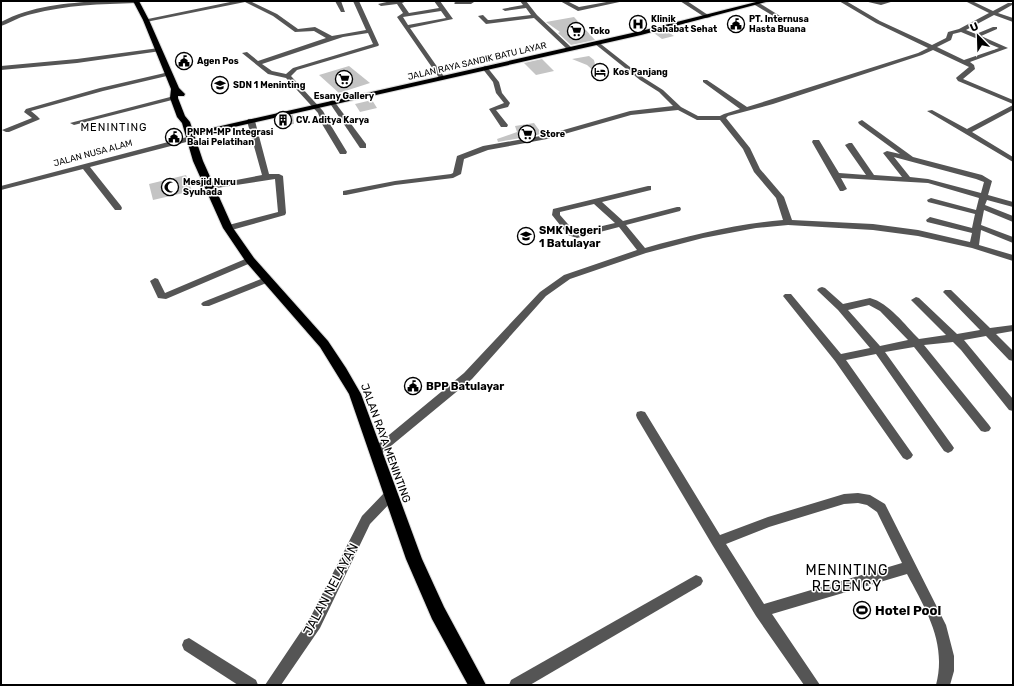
<svg xmlns="http://www.w3.org/2000/svg" width="1014" height="686" font-family="Rubik,sans-serif">
<rect width="100%" height="100%" fill="#fff"/>
<g fill="#c4c4c4">
<polygon points="574,17 595,40 571,45 558,33 560,32 546,22"/>
<polygon points="665,30 674,36 662,39 654,33"/>
<polygon points="589,56 594,60 597,74 587,65 572,59"/>
<polygon points="542,59 554,71 536,75 524,63"/>
<polygon points="349,66 370,83 339,93 319,75"/>
<polygon points="372,100 377,108 360,112 355,104"/>
<polygon points="293,115 294,124 285,125 284,117"/>
<polygon points="534,123 542,134 498,142 497,139 517,132 515,126"/>
<polygon points="186,175 192,191 153,200 149,184"/>
</g>
<g fill="none" stroke-linecap="round" stroke-linejoin="round">
<g stroke="#dbdbdb" stroke-width="2">
<polygon id="major" points="760,1 770,1 641,35 190,137 186,135 190,133 641,31"/>
</g>
<g stroke="#dbdbdb" stroke-width="2">
<polygon id="highway" points="133,1 139,1 149,20 179,88 185,94 184,96 178,96 178,98 185,116 190,122 203,161 233,228 254,258 328,341 346,368 361,394 422,559 444,607 486,685 468,685 432,619 406,559 349,394 320,347 246,262 223,228 193,161 182,123 177,117 170,98 171,89 143,20"/>
</g>
<g fill="#555" fill-rule="evenodd">
<path d="M100 1H139L136 3C101 4 66 5 32 14 21 16 12 22 1 26V22C31 6 66 3 100 1Z"/>
<path d="M235 1H250L277 14 298 29 315 27 332 36 366 30 353 1H359L379 45 378 46 297 70 291 76 323 111 330 124 347 152 346 154H340L322 124 318 113 286 78 268 74 242 53 247 52 258 61 326 38 314 31 295 32 273 16 245 2 146 22 143 20ZM368 33 373 44 293 68 286 74 272 71 262 64 343 37Z"/>
<polygon points="335,1 341,1 345,12 341,12"/>
<path d="M391 1H407L402 3 409 13 439 8 434 1H440L453 19 410 28 445 78 444 79H440L397 17 403 13 397 4 381 6 378 4ZM441 11 446 18 408 25 403 17Z"/>
<polygon points="457,1 473,1 474,2 471,4 455,4 454,3"/>
<polygon points="520,1 526,1 537,15 572,48 572,50 568,50 534,18 486,24 478,16 483,15 488,20 490,20 531,15 526,8 505,11 502,9 523,5"/>
<polygon points="560,1 567,1 579,7 612,1 624,1 578,11"/>
<polygon points="680,1 687,1 711,17 706,18"/>
<path d="M839 1H846L880 21 932 45 946 38 948 32 959 29 989 13 965 1H972L993 11 1008 3H1012V5L998 13 1013 18V22L994 15 966 30 976 34 993 27H997V29L981 36 1008 48 970 62 974 65 975 69 963 79 1013 100V104L958 81 956 78 957 77 969 67 933 50 922 55 773 104 728 116 726 118 750 148 760 169 784 197 792 220 873 224 918 230 970 242 972 233 927 222 926 220 930 217 972 228 975 214 928 202 927 200 931 198 976 210 979 198 928 183 841 178 847 189 843 191H840L812 142 813 140H819L839 173 866 175 845 145 849 143H852L874 175 902 177 883 153 887 151 900 154 859 124 858 122 862 120 913 157 982 175 992 181 988 195 1013 202V207L987 200 985 205 1013 216V222L984 210 981 225 1013 237V243L981 230 979 245 1013 255V261L972 248 918 236 873 230 788 225 756 228 703 238 646 253 570 279 546 296 472 379 380 455 376 457 372 455 370 452 372 449 464 373 540 292 564 275 637 250 619 227 577 238 568 235 552 215 553 209 648 186H651V190L602 202 623 221 677 207H680L681 209 680 211 626 225 645 248C691 235 736 224 783 220L776 198 754 172 743 149 720 120H697L678 110 631 115 547 139 488 150 464 159 461 174 453 178 395 185 346 195H343V191L395 181 451 174 453 173 457 156 483 146 546 135 630 111 673 106 659 92 640 80 595 44 594 43 597 41 644 78 663 90 681 107 698 116H720L724 114 740 109 703 82V80H707L747 107 918 53 928 48 876 23ZM961 32 999 48 964 60 937 47 951 40 953 34ZM894 157 976 179 984 182 981 193 928 179 910 177ZM594 204 615 223 577 232 574 231 560 215V212Z"/>
<polygon points="864,1 894,1 881,5"/>
<polygon points="755,3 759,3 780,16 775,17 755,5"/>
<polygon points="159,48 162,50 161,51 77,63 1,70 1,66 77,59"/>
<polygon points="485,66 487,67 499,82 502,93 510,103 508,107 496,110 508,125 507,127 501,127 489,109 504,103 496,93 493,82 482,68"/>
<polygon points="169,72 171,73 171,75 103,91 31,111 37,116 40,119 38,120 9,132 6,132 2,130 32,118 24,112 26,109 100,88"/>
<polygon points="174,96 177,98 176,99 74,125 70,123"/>
<polygon points="332,100 334,101 366,144 366,148 360,148 329,102"/>
<polygon points="1013,105 1013,110 972,132 1013,157 1013,162 927,111 932,110 967,129"/>
<polygon points="248,119 251,119 255,121 269,174 279,174 283,176 286,213 285,215 228,231 225,230 224,228 225,226 278,212 275,179 210,189 206,187 210,185 262,175 247,121"/>
<polygon points="191,136 194,136 194,140 90,167 121,206 122,208 121,210 115,210 83,169 1,190 1,186"/>
<polygon points="250,257 254,260 253,262 166,299 158,298 150,281 155,278 158,279 165,293"/>
<polygon points="266,277 271,280 269,282 209,306 203,306 201,304 203,302"/>
<path d="M822 287 825 288 843 304 870 298C889 303 905 325 919 339L946 335 911 300 916 297 919 298 957 334 980 330 945 294 943 292 945 290H951L990 328 1013 325V331L996 334 1013 351V361L1009 360 986 336 964 340 1013 399V411L1009 410 961 350 953 342 924 345 989 425 991 428 989 431 985 432 981 431 914 347 885 352 952 445 954 448 952 451 948 453 944 451 876 354 846 360 911 452 913 455 911 458 907 460 903 458 835 361 783 296 785 294H791L841 354 870 348 838 310 819 292 817 290 819 288ZM869 305 880 311 908 340 880 346 848 310Z"/>
<path d="M641 411 645 412 720 535 768 517 844 494 858 493 870 495 885 504 946 625 954 656V671L950 685H936C947 643 926 610 907 574L772 614 820 685H804L756 616 713 546 637 418 636 415 637 412ZM858 503 867 505 877 512 902 563 764 604 726 544 769 527 844 504Z"/>
<polygon points="390,490 394,491 396,495 394,499 370,524 320,628 281,685 265,685 310,618 362,516 386,491"/>
<polygon points="696,575 701,577 703,581 701,585 530,685 509,685 511,680"/>
<polygon points="189,638 256,680 258,685 238,685 184,650 182,645 184,640"/>
</g>
<use href="#major" fill="#000" fill-rule="evenodd"/>
<use href="#highway" fill="#000" fill-rule="evenodd"/>
</g>
<defs>
<g id="hospital-ring" transform="scale(0.9)"><circle r="9.5" fill="#fff" stroke="#000" stroke-width="1.5"/><path d="M-5-5h3v3.5h4V-5h3V5h-3V1.5h-4V5h-3Z" fill="#000"/></g>
<g id="civic-ring" transform="scale(0.9)"><circle r="9.5" fill="#fff" stroke="#000" stroke-width="1.5"/><path d="M-.6-6.5H3V-4.5H.6V-3L4-1V1h2V6H-6V1h2V-1L-.6-3ZM-1.2 2.5V6h2.4V2.5Z" fill="#000"/></g>
<g id="supermarket-ring" transform="scale(0.9)"><circle r="9.5" fill="#fff" stroke="#000" stroke-width="1.5"/><path d="M-6-5.5h2.5l.6 2H6L4.5 2H-2.5L-4.4-4H-6ZM-1.5 3.2a1.3 1.3 0 1 0 .1 0ZM3 3.2a1.3 1.3 0 1 0 .1 0Z" fill="#000"/></g>
<g id="hotel-ring" transform="scale(0.9)"><circle r="9.5" fill="#fff" stroke="#000" stroke-width="1.5"/><path d="M-6-4.5h1.5V1H6V5H4.5V3h-9V5H-6ZM-4 0a1.8 1.8 0 1 1 3.6 0ZM.5 0V-2.5h3Q6-2.5 6 0Z" fill="#000"/></g>
<g id="school-ring" transform="scale(0.9)"><circle r="9.5" fill="#fff" stroke="#000" stroke-width="1.5"/><path d="M0-5L7-2L0 1L-7-2ZM-4 1L0 2.5L4 1V4Q0 6-4 4Z" fill="#000"/></g>
<g id="building-ring" transform="scale(0.9)"><circle r="9.5" fill="#fff" stroke="#000" stroke-width="1.5"/><path d="M-4-6H4V6H1V3H-1V6H-4ZM-2.5-4.3h1.7v1.8h-1.7ZM.8-4.3h1.7v1.8H.8ZM-2.5-1h1.7V.8h-1.7ZM.8-1h1.7V.8H.8Z" fill="#000"/></g>
<g id="mosque-ring" transform="scale(0.9)"><circle r="9.5" fill="#fff" stroke="#000" stroke-width="1.5"/><path d="M3.5-4.9A6 6 0 1 0 3.5 4.9A5 5 0 1 1 3.5-4.9Z" fill="#000"/></g>
<g id="stadium-ring" transform="scale(0.9)"><circle r="9.5" fill="#fff" stroke="#000" stroke-width="1.5"/><path d="M0-5a6.5 5 0 1 0 0 10a6.5 5 0 1 0 0-10ZM-3.5-1.8h7v3.6h-7Z" fill="#000"/></g>
</defs>
<g fill-rule="evenodd">
<use href="#hospital-ring" x="638" y="24"/>
<use href="#civic-ring" x="736" y="24"/>
<use href="#supermarket-ring" x="576" y="31"/>
<use href="#civic-ring" x="184" y="61"/>
<use href="#hotel-ring" x="600" y="72"/>
<use href="#supermarket-ring" x="344" y="79"/>
<use href="#school-ring" x="220" y="85"/>
<use href="#building-ring" x="283" y="120"/>
<use href="#supermarket-ring" x="527" y="134"/>
<use href="#civic-ring" x="174" y="137"/>
<use href="#mosque-ring" x="170" y="187"/>
<use href="#school-ring" x="526" y="236"/>
<use href="#civic-ring" x="413" y="386"/>
<use href="#stadium-ring" x="862" y="610"/>
</g>
<g text-anchor="middle" stroke-width="3" stroke-linejoin="round" paint-order="stroke">
<g font-size="9" font-weight="bold" fill="#000" stroke="#fff" text-anchor="start">
<text x="651" y="22">Klinik<tspan x="651" dy="10">Sahabat Sehat</tspan></text>
<text x="749" y="22">PT. Internusa<tspan x="749" dy="10">Hasta Buana</tspan></text>
<text x="589" y="34">Toko</text>
<text x="197" y="64">Agen Pos</text>
<text x="613" y="75">Kos Panjang</text>
<text x="233" y="88">SDN 1 Meninting</text>
<text x="344" y="99" text-anchor="middle">Esany Gallery</text>
<text x="296" y="123">CV. Aditya Karya</text>
<text x="187" y="135">PNPM-MP Integrasi<tspan x="187" dy="10">Balai Pelatihan</tspan></text>
<text x="540" y="137">Store</text>
<text x="183" y="185">Mesjid Nuru<tspan x="183" dy="10">Syuhada</tspan></text>
</g>
<g font-size="9" fill="#000" stroke="#fff">
<text transform="translate(477 61) rotate(-13)" y="3">JALAN RAYA SANDIK BATU LAYAR</text>
<text transform="translate(93 153) rotate(-15)" y="3">JALAN NUSA ALAM</text>
</g>
<g font-size="11" letter-spacing="1" fill="#000" stroke="#fff">
<text x="114" y="131">MENINTING</text>
</g>
<g font-size="11" font-weight="bold" fill="#000" stroke="#fff" text-anchor="start">
<text x="539" y="234">SMK Negeri<tspan x="539" dy="13">1 Batulayar</tspan></text>
<text x="426" y="390">BPP Batulayar</text>
</g>
<g font-size="11" fill="#000" stroke="#fff">
<text transform="translate(386 443) rotate(70)" y="4">JALAN RAYA MENINTING</text>
</g>
<g font-size="13" fill="#000" stroke="#fff">
<text transform="translate(330 589) rotate(-62)" y="5">JALAN NELAYAN</text>
</g>
<g font-size="13" font-weight="bold" fill="#000" stroke="#fff" text-anchor="start">
<text x="875" y="615">Hotel Pool</text>
</g>
<g font-size="14" letter-spacing="1" fill="#000" stroke="#fff">
<text x="847" y="575">MENINTING<tspan x="847" dy="16">REGENCY</tspan></text>
</g>
</g>
<rect width="1014" height="686" fill="none" stroke="#000000" stroke-width="4"/>
<g transform="translate(978 36) rotate(337)" stroke="#ffffff" stroke-width="3" paint-order="stroke">
<path d="M0-3L7 15L0 10L-7 15Z" fill="#000000"/>
<text y="-6" font-size="11" font-weight="bold" text-anchor="middle" fill="#000000">U</text>
</g>
</svg>
